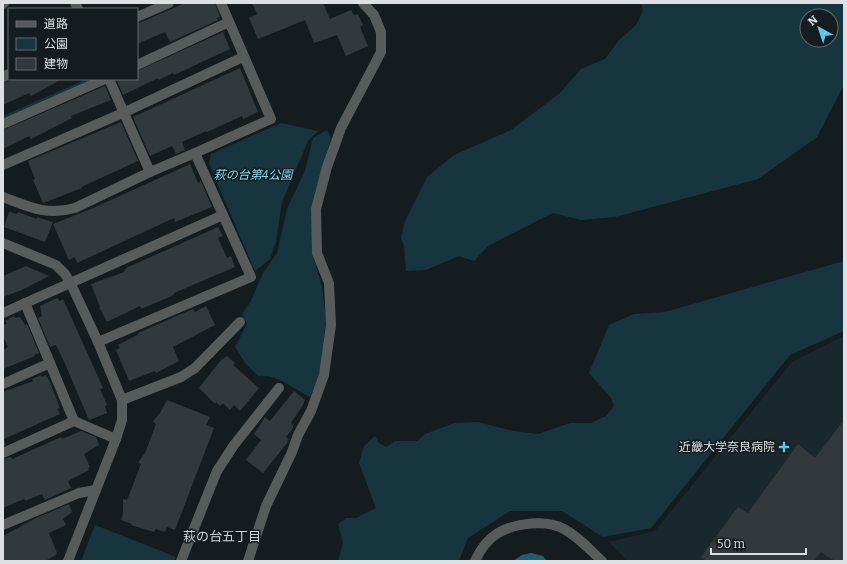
<svg xmlns="http://www.w3.org/2000/svg" width="847" height="564" font-family="Bitter,'Noto Sans JP',serif">
<rect width="100%" height="100%" fill="#151c1f"/>
<polygon fill="#1a282d" points="844,336 844,561 628,561 609,542 655,531 792,362"/>
<g fill="#16353f" fill-rule="evenodd">
<path d="M641 3H844V85L817 137 758 179 615 217 581 220 553 213 488 246 474 261 459 256 426 270 406 271 404 246 401 238 405 221 427 177 454 155 511 130 560 93 581 69 605 59 619 40 636 25 643 11ZM807 16H831V40H807Z"/>
<polygon points="87,79 104,79 3,128 3,116"/>
<polygon points="281,123 318,131 308,141 282,202 276,242 270,259 255,271 209,164 211,154"/>
<path d="M327 130 331 138 316 191 313 255 322 287 326 319 320 374 310 397C295 389 275 373 258 376L245 363 235 347 247 324 242 314 251 301 263 273 277 253 287 209 305 171 313 138Z"/>
<polygon points="844,261 844,331 790,355 651,528 603,537 562,511 510,511 468,538 459,561 338,561 343,543 338,524 346,518 356,518 376,508 359,463 364,446 375,436 379,443 386,447 395,441 417,441 425,434 454,423 478,422 513,431 538,434 570,423 591,423 606,416 614,406 611,398 589,373 609,325 634,314 665,312"/>
<polygon points="95,525 176,557 174,561 81,561"/>
</g>
<polygon fill="#1f5e71" points="531,553 543,556 547,561 513,561 522,555"/>
<g fill="#32393c">
<polygon points="185,3 215,3 220,17 217,18 218,20 170,42 165,32 137,44 137,24"/>
<polygon points="252,3 323,3 330,19 351,10 354,15 358,14 363,25 360,27 368,46 346,56 337,35 314,43 305,20 258,39 249,18 257,14"/>
<polygon points="223,32 230,49 174,75 173,73 158,80 158,78 123,95 116,79 137,79 137,71"/>
<polygon points="240,68 258,112 243,119 242,116 207,132 206,131 182,142 185,150 176,154 172,146 150,156 133,117"/>
<polygon points="17,79 62,79 31,96 29,93 3,105 3,83"/>
<polygon points="105,86 111,100 71,116 72,118 31,139 29,136 3,149 3,130"/>
<polygon points="121,122 138,161 81,187 82,188 43,203 33,180 35,179 28,161"/>
<polygon points="190,164 198,183 201,181 212,207 175,222 174,218 77,263 75,257 69,260 53,224 91,209"/>
<polygon points="9,212 17,214 18,212 37,219 37,217 53,222 45,242 4,227"/>
<polygon points="218,227 223,236 218,238 227,258 231,256 235,267 174,293 174,294 172,296 141,309 140,306 107,322 99,307 100,307 91,284 124,272 126,268"/>
<polygon points="26,266 49,276 22,290 3,297 3,276"/>
<polygon points="57,298 60,301 63,299 103,388 100,389 107,405 105,406 107,413 89,420 63,359 56,345 50,347 38,318 42,316 40,306"/>
<polygon points="206,306 215,325 173,347 179,361 156,373 155,371 129,381 116,350 120,348 118,345 139,334 138,333 172,318 193,309 195,312"/>
<polygon points="14,316 15,318 20,317 25,325 27,324 39,353 34,355 35,356 3,369 3,350 8,347 3,336 4,325 7,323 5,321"/>
<polygon points="227,356 235,363 233,365 259,388 240,411 234,405 230,410 223,403 220,406 216,402 215,404 199,388 221,360"/>
<polygon points="41,375 42,377 46,375 49,380 60,408 57,409 60,414 4,439 6,445 3,446 3,392 33,381 32,379"/>
<polygon points="294,391 305,400 303,405 291,423 293,425 293,428 286,437 289,439 287,442 288,442 263,473 246,460 261,440 254,434 265,417 270,421"/>
<polygon points="167,400 210,417 206,425 214,428 175,530 167,527 165,532 156,529 154,532 131,525 132,524 121,520 123,513 123,499 127,500 133,485 141,464 138,463 145,453 156,424 153,421 160,413"/>
<polygon points="844,420 844,561 835,561 821,552 814,561 707,561 701,557 738,507 748,513 798,444 815,458"/>
<polygon points="81,431 96,437 99,445 84,454 90,467 88,468 89,470 68,481 71,488 45,500 42,494 25,501 24,499 3,508 3,459 11,457 12,459 61,437 62,439"/>
<polygon points="69,504 72,512 63,519 66,525 49,533 57,553 56,555 45,561 3,561 3,536 36,518"/>
</g>
<g fill="none" stroke-linecap="round" stroke-linejoin="round">
<g stroke="#575b5c" stroke-width="10">
<polyline points="75,3 78,9"/>
<polyline points="3,4 4,3"/>
<polyline points="137,17 169,3"/>
<polyline points="137,65 229,22"/>
<polyline points="3,77 9,74"/>
<polyline points="109,79 150,172"/>
<polyline points="3,124 105,79"/>
<polyline points="3,165 125,112 243,57"/>
<path d="M3 197C29 207 47 216 75 208L150 172 195 153"/>
<polyline points="3,243 56,265 65,274 71,284 98,342 122,400 122,420 116,439 68,561"/>
<polyline points="25,303 74,421 116,439"/>
<polyline points="3,313 223,215"/>
<polyline points="98,342 251,277 195,153 271,119 221,3"/>
<polyline points="3,384 50,363"/>
<polyline points="122,400 181,377 195,368 240,322"/>
<polyline points="3,453 74,421"/>
<polyline points="3,525 79,493 96,490"/>
<polyline points="181,561 217,471 234,445 279,388"/>
<polyline points="248,561 266,506 292,452 298,435 311,411 324,375 331,325 329,283 317,253 316,209 327,167 341,128 381,52 381,32 374,15 363,3"/>
<path d="M475 561C480 550 488 539 498 533 515 523 547 519 564 529 579 537 590 550 602 561"/>
</g>
</g>
<path fill="#5dc7e8" stroke="#151c1f" stroke-width="1.5" d="M782 441h4v4h4v4h-4v4h-4v-4h-4v-4h4z"/>
<g text-anchor="middle" stroke-width="3" stroke-linejoin="round" paint-order="stroke">
<g font-size="12" font-style="italic" fill="#88d8f3" stroke="#151c1f">
<text x="253" y="179">萩の台第4公園</text>
</g>
<g font-size="12" fill="#dde1e3" stroke="#151c1f" text-anchor="end">
<text x="775" y="451">近畿大学奈良病院</text>
</g>
<g font-size="13" fill="#cbd5d8" stroke="#151c1f">
<text x="222" y="541">萩の台五丁目</text>
</g>
</g>
<rect width="847" height="564" fill="none" stroke="#dde1e3" stroke-width="8"/>
<rect x="8" y="8" width="130" height="72" fill="#151c1f" stroke="#656b6d"/>
<rect x="16" y="21" width="20" height="6" fill="#575b5c" stroke="#656b6d"/>
<text x="44" y="28" font-size="12" fill="#dde1e3">道路</text>
<rect x="16" y="38" width="20" height="12" fill="#16353f" stroke="#656b6d"/>
<text x="44" y="48" font-size="12" fill="#dde1e3">公園</text>
<rect x="16" y="58" width="20" height="12" fill="#32393c" stroke="#656b6d"/>
<text x="44" y="68" font-size="12" fill="#dde1e3">建物</text>
<g transform="translate(819 28) rotate(320)"><circle r="19" fill="#151c1f" stroke="#656b6d"/>
<path d="M0-3L7 15L0 10L-7 15Z" fill="#5dc7e8"/>
<text y="-6" font-size="11" font-weight="bold" text-anchor="middle" fill="#dde1e3">N</text>
</g>
<path d="M711 548v6h95v-6" fill="none" stroke="#dde1e3" stroke-width="2"/>
<text x="717" y="548" font-size="12" fill="#dde1e3" stroke="#151c1f" stroke-width="3" paint-order="stroke">50 m</text>
</svg>
